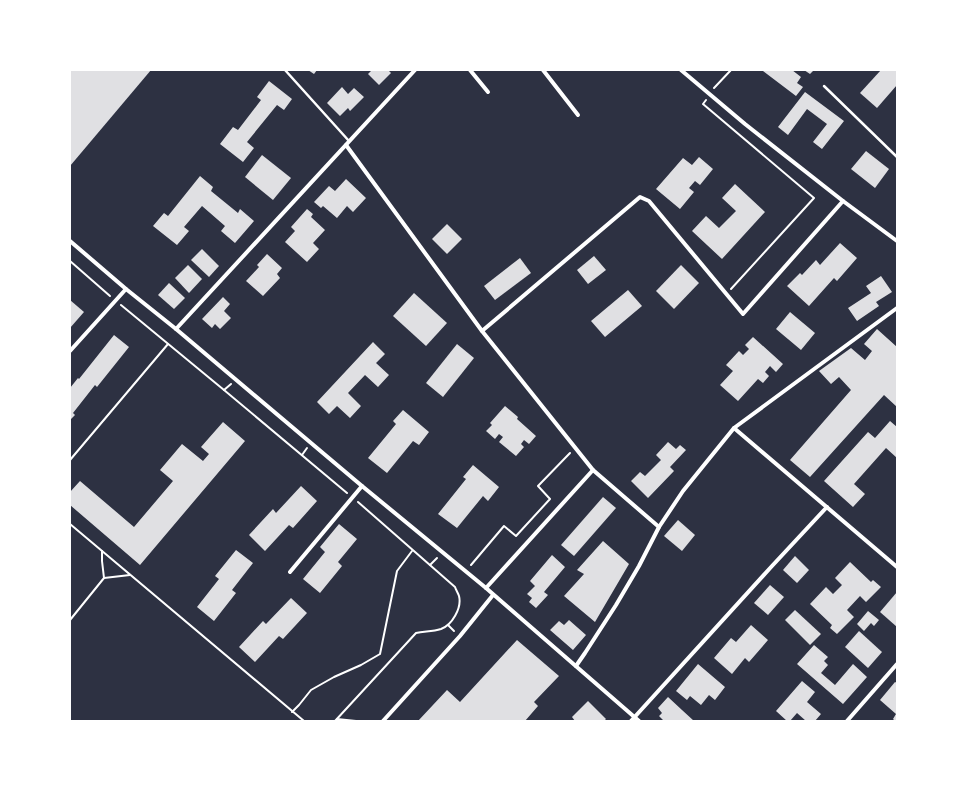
<svg xmlns="http://www.w3.org/2000/svg" width="967" height="791" font-family="Lato,sans-serif">
<rect width="100%" height="100%" fill="#2d3142"/>
<g fill="#e0e0e3">
<polygon points="70,70 151,70 70,166"/>
<polygon points="308,70 317,70 314,74"/>
<polygon points="372,70 388,70 391,73 379,85 368,74"/>
<polygon points="763,70 792,70 801,77 797,83 803,87 796,96 763,71"/>
<polygon points="804,70 814,70 810,74"/>
<polygon points="881,70 897,70 897,85 877,108 860,93"/>
<polygon points="269,81 292,99 284,110 277,105 247,142 254,148 243,162 220,144 233,127 238,130 261,100 257,97"/>
<polygon points="342,87 348,94 354,88 364,97 350,111 348,108 340,116 327,103"/>
<polygon points="805,92 844,121 822,149 813,142 827,124 807,109 788,135 778,127"/>
<polygon points="866,151 889,169 875,188 851,169"/>
<polygon points="262,155 291,178 273,200 245,177"/>
<polygon points="699,157 713,169 700,185 695,181 689,188 694,192 680,209 656,189 683,158 692,165"/>
<polygon points="200,176 213,187 211,191 238,213 240,209 254,221 235,243 221,231 225,226 202,206 184,227 189,231 177,245 153,226 164,213 168,216"/>
<polygon points="346,179 366,198 353,212 347,206 337,218 323,206 321,208 314,202 329,186 335,191"/>
<polygon points="735,184 765,212 722,259 692,231 706,216 719,228 736,211 722,198"/>
<polygon points="307,209 313,214 311,217 325,230 313,243 319,249 307,262 285,242 295,231 291,227"/>
<polygon points="447,224 462,239 447,254 432,239"/>
<polygon points="840,243 857,258 837,281 834,278 809,306 787,286 800,273 802,275 816,260 820,265"/>
<polygon points="202,249 219,266 209,277 191,260"/>
<polygon points="267,254 282,268 277,274 280,278 263,296 246,281 259,267 257,265"/>
<polygon points="594,256 606,270 588,284 577,270"/>
<polygon points="520,258 531,273 495,300 484,286"/>
<polygon points="188,265 202,279 189,293 175,278"/>
<polygon points="681,265 699,283 674,309 656,291"/>
<polygon points="881,276 892,292 876,302 879,306 857,321 848,308 871,293 866,286"/>
<polygon points="169,283 185,298 174,309 158,295"/>
<polygon points="628,290 642,306 605,337 591,321"/>
<polygon points="414,293 447,323 426,346 393,316"/>
<polygon points="223,297 230,304 224,311 231,318 220,329 215,324 212,328 202,319"/>
<polygon points="70,300 84,312 70,328"/>
<polygon points="790,312 815,333 801,350 776,329"/>
<polygon points="877,329 897,347 897,407 884,395 810,477 790,460 851,390 839,377 831,384 819,371 851,348 865,360 872,351 864,344"/>
<polygon points="114,335 129,347 97,387 95,385 73,413 75,415 70,420 70,388 78,378 79,379"/>
<polygon points="753,337 783,364 776,372 770,366 765,372 769,376 763,383 758,379 738,401 720,385 733,371 726,365 739,351 743,355 749,349 745,345"/>
<polygon points="373,342 385,354 376,363 389,375 378,387 365,375 348,393 361,406 350,418 337,406 329,414 317,402"/>
<polygon points="457,344 474,358 443,397 426,383"/>
<polygon points="505,406 518,417 517,419 536,436 529,444 524,440 521,444 524,447 516,456 499,442 503,437 499,434 495,439 486,431 492,425 490,423"/>
<polygon points="403,410 429,432 419,445 413,441 387,473 368,458 396,424 393,421"/>
<polygon points="890,421 897,427 897,458 886,448 854,484 865,494 853,507 824,481 868,432 875,438"/>
<polygon points="223,422 245,441 140,565 70,505 70,492 80,481 134,527 173,481 160,470 182,444 203,461 209,454 201,447"/>
<polygon points="668,442 676,449 680,445 686,450 670,467 674,471 648,498 631,481 640,472 645,476 661,460 656,455"/>
<polygon points="473,465 499,487 488,501 483,496 457,528 438,514 466,479 463,477"/>
<polygon points="301,486 317,501 293,528 289,525 265,551 249,535 273,509 276,513"/>
<polygon points="603,497 616,508 574,556 561,545"/>
<polygon points="678,520 695,535 682,551 664,536"/>
<polygon points="339,524 357,539 338,562 342,566 320,593 303,579 325,552 320,547"/>
<polygon points="603,541 629,564 595,622 564,596 584,574 577,570"/>
<polygon points="236,550 253,563 232,590 236,593 214,621 197,607 219,579 215,576"/>
<polygon points="552,555 565,567 544,592 548,595 536,608 529,602 532,598 527,594 535,586 530,581"/>
<polygon points="795,556 809,570 797,583 783,570"/>
<polygon points="850,562 871,582 873,580 881,587 866,602 860,596 847,610 854,617 837,634 830,628 832,625 810,604 826,587 833,594 842,585 835,578"/>
<polygon points="770,585 784,597 768,615 754,603"/>
<polygon points="897,592 897,627 880,612"/>
<polygon points="291,598 307,613 283,639 279,636 255,662 239,647 263,621 266,624"/>
<polygon points="795,610 821,634 810,645 785,620"/>
<polygon points="868,611 879,620 874,626 871,623 864,631 857,624"/>
<polygon points="569,620 586,635 573,650 550,630 559,621 564,625"/>
<polygon points="751,625 768,640 749,662 745,658 732,674 714,658 731,638 736,642"/>
<polygon points="859,631 882,652 868,668 845,647"/>
<polygon points="517,640 559,676 534,702 538,706 525,721 418,721 447,690 460,702"/>
<polygon points="814,645 828,657 824,661 828,665 821,673 835,685 853,664 867,677 843,704 797,664"/>
<polygon points="698,664 725,687 715,700 709,695 701,705 690,696 687,700 676,691"/>
<polygon points="802,681 815,692 807,702 821,714 815,721 806,721 797,713 790,721 787,721 776,711"/>
<polygon points="895,682 897,683 897,721 895,721 893,719 896,714 880,700"/>
<polygon points="668,697 682,710 694,721 664,721 659,716 662,713 658,708"/>
<polygon points="588,701 606,719 604,721 575,721 572,717"/>
</g>
<g fill="none" stroke-linecap="round" stroke-linejoin="round">
<g stroke="#fff" stroke-width="2">
<polyline points="714,88 731,70"/>
<polyline points="706,100 703,104 814,198 731,289"/>
<polyline points="70,261 110,296"/>
<polyline points="121,305 224,390 347,493"/>
<polyline points="224,390 231,384"/>
<polyline points="302,455 307,448"/>
<polyline points="70,460 168,344"/>
<polyline points="70,524 304,721"/>
<polyline points="430,565 437,558"/>
<polyline points="471,565 504,526 516,536 550,499 538,486 570,453"/>
<polyline points="104,578 130,575"/>
<polyline points="70,620 104,578 102,561 102,551"/>
<polyline points="448,625 454,631"/>
<polyline points="292,712 299,705 311,690 334,677 361,665 380,654 397,571 412,551"/>
<polyline points="337,719 356,721"/>
<path d="M335 721 416 633C424 631 432 632 441 629 452 625 462 608 459 596 458 593 456 590 455 587L358 502"/>
</g>
<g stroke="#fff" stroke-width="2.5">
<polyline points="285,70 349,141"/>
<polyline points="824,86 897,157"/>
</g>
<g stroke="#fff" stroke-width="4">
<polyline points="470,70 488,92"/>
<polyline points="543,70 578,115"/>
<polyline points="681,70 745,124 843,201 897,241"/>
<polyline points="346,145 482,331 593,470 659,527"/>
<polyline points="70,241 126,289 176,329 362,486 486,588 639,721"/>
<polyline points="176,329 415,70"/>
<polyline points="482,331 640,197 649,201 743,314 843,201"/>
<polyline points="70,351 126,289"/>
<polyline points="734,428 897,567"/>
<polyline points="290,572 362,486"/>
<polyline points="486,588 593,470"/>
<polyline points="576,666 585,653 616,605 639,566 659,527 683,491 734,428 897,308"/>
<polyline points="383,721 460,636 493,595"/>
<polyline points="631,721 772,566 827,507"/>
<polyline points="847,721 897,664"/>
</g>
</g>
<rect width="967" height="791" fill="none" stroke="#ffffff" stroke-width="142"/>
</svg>
